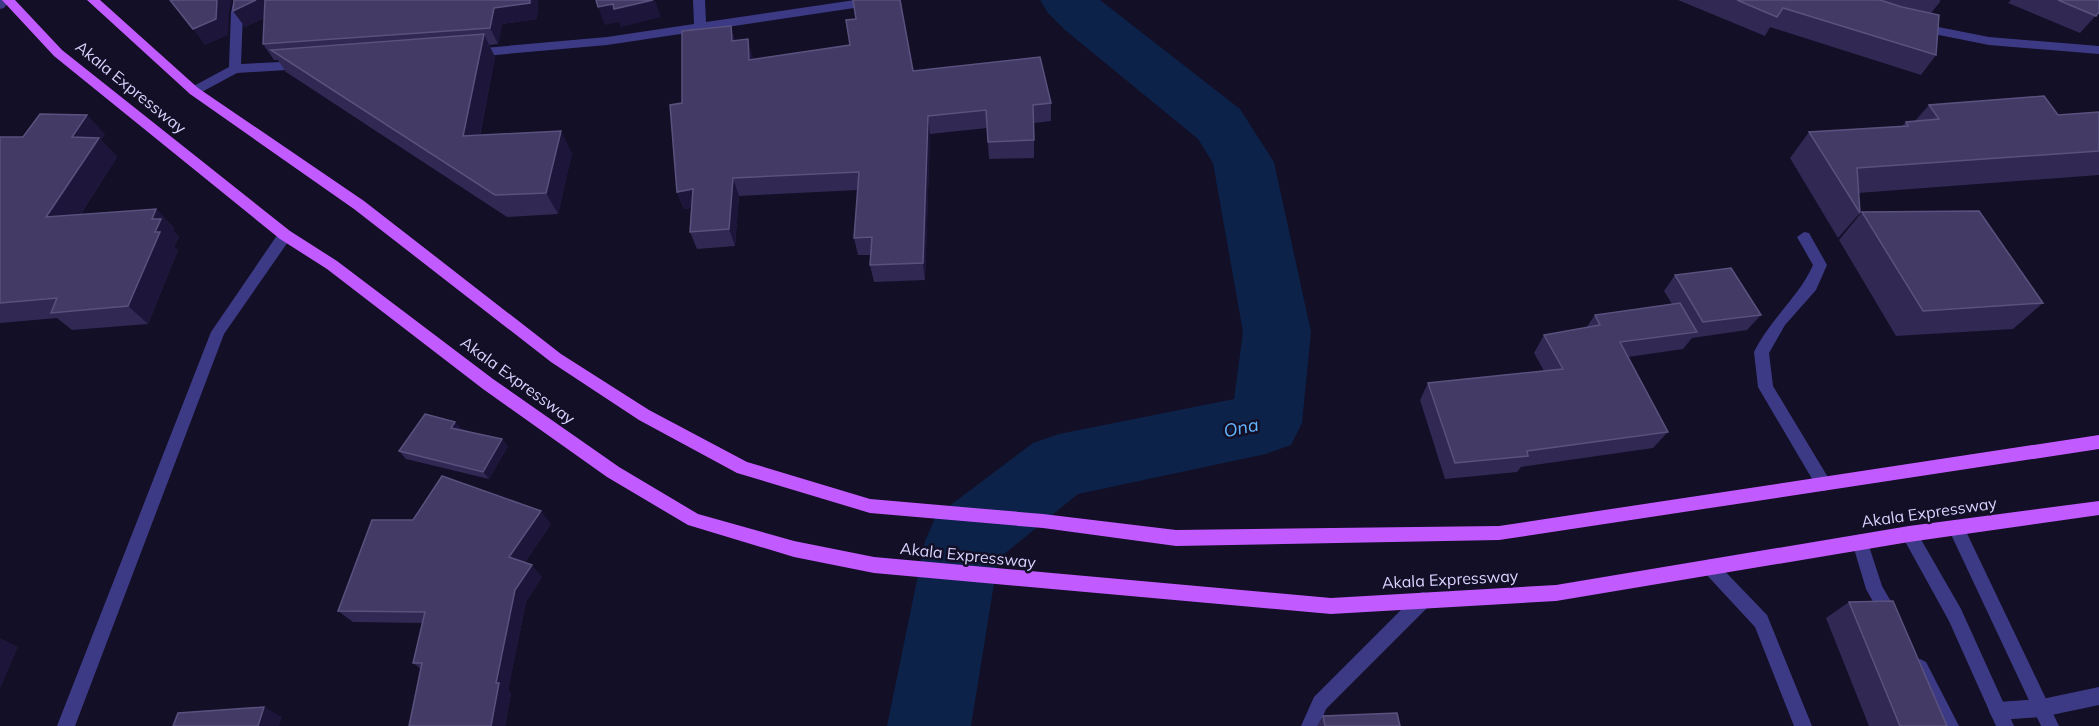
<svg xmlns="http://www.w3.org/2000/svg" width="2099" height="726" font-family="Mulish,sans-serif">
<rect width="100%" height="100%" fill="#130f26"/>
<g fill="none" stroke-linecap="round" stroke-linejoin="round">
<polygon fill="#0c2248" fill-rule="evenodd" points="1040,0 1100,0 1240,109 1274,162 1311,332 1302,423 1291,445 1266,454 1078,494 998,559 971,726 887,726 925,541 936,516 1033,443 1059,434 1234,399 1243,332 1213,163 1198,139 1065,30 1048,13"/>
<g fill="#3d3a85" fill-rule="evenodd">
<path d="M1804 232 1809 233 1827 265 1816 290 1785 325 1769 353 1773 386 1832 484 1830 489 1824 491 1818 489 1758 387 1754 352C1770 319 1799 297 1813 265L1797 237Z"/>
<polygon points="1860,534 1866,537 1882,586 1901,619 1898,625 1892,627 1886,625 1866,589 1852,542 1854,537"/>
<polygon points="1710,559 1716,562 1767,615 1812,726 1794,726 1755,627 1704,572 1702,567 1704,562"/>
<polygon points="1920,659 1926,662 1959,726 1940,726 1911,668 1914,662"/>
<polygon points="2099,687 2099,705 2042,717 1998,720 1992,717 1989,711 1992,705 1998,702 2042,699"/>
</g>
<g fill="#3d3a85" fill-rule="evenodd">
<polygon points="0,0 10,0 4,8 0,9"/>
<polygon points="234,0 246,0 243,12 241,64 303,61 309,65 303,69 237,73 198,94 190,94 188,91 190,88 229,67 231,12"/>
<polygon points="693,0 705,0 706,22 855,0 887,0 881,4 607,45 473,57 467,53 473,49 607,37 694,24"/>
<polygon points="1918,23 1989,37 2099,46 2099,54 1989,45 1914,30 1914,24"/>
<polygon points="285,230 290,231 292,235 290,239 224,334 75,726 57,726 211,332 280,231"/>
<polygon points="1956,521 1962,523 2059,726 2041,726 1948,528 1950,523"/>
<polygon points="1909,526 1915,529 1961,609 2014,726 1996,726 1949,621 1901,534 1903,529"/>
<polygon points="1423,592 1429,594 1432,600 1429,606 1326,709 1319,726 1301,726 1314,697 1417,594"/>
</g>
<g fill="#c25bff" fill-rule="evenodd">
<polygon points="2,0 15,0 62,50 290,231 337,261 493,379 619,467 698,514 794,541 874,557 1331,598 1556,585 1909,526 2099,501 2099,515 1909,542 1556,601 1331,614 874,573 794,557 688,525 607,477 483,389 327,269 280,239 54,56"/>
<polygon points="87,0 100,0 198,88 364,201 561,354 649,410 747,462 870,499 1043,514 1176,530 1499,526 2099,435 2099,449 1499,540 1176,546 1043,528 870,513 737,473 639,420 551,362 354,209 190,94"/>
</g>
</g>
<g fill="#312854">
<polygon points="234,0 538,0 537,19 502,24 498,44 489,45 495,57 480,135 572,153 558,214 507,217 286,72 278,60 274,60 263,44 264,18 245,27 233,11"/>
<polygon points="1678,0 1940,0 1940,2 1931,13 1936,55 1921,75 1770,27 1765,36"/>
<polygon points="2011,0 2099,0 2099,12 2080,33 2008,3"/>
<polygon points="731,26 735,41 753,59 850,45 913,71 1051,103 1051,121 1034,123 1034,158 989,159 987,128 930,134 925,280 874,282 870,265 871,255 858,255 854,238 858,190 739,196 735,246 697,249 690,232 691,208 684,209 677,192 682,103"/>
<polygon points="1929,105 2058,115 2099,112 2099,175 1858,193 1860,213 1838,238 1790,158 1809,132 1902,126 1906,122 1915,121"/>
<polygon points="105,134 101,140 117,157 80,215 156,209 174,228 173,231 179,237 174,247 178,250 148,324 72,330 57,318 0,323 0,137 23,137"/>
<polygon points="1862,212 2043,303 2013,329 1896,336 1839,240"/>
<polygon points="1675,275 1761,315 1747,330 1692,338 1683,349 1628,357 1668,432 1653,448 1521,467 1517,472 1445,479 1420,400 1428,383 1544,371 1534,353 1544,335 1586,328 1595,315 1672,304 1664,291"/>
<polygon points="462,429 508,446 489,479 406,459 399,451"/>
<polygon points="551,524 525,562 542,577 526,602 508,690 511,693 505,726 409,726 421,669 413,663 423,623 353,622 338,611"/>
<polygon points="1849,602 1947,726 1869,726 1826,618"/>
<polygon points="1323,716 1400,726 1317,726"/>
</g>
<g fill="#1d163a">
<polygon points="217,0 232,0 229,12 228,35 205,45 193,29"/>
<polygon points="256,0 268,0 276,12 245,27 233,11"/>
<polygon points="530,0 538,0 537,19 502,24 498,44 490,28 494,8"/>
<polygon points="655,0 661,17 621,27 619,22 605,25 598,7 613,4"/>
<polygon points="731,26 736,45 732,41"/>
<polygon points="484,34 495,57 475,158 463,136"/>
<polygon points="748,39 753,58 754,78 749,60"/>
<polygon points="87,115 105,134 101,140 117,157 66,236 46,217 72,137"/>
<polygon points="928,116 930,134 925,280 923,263"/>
<polygon points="561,131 572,153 558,214 546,193"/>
<polygon points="733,178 739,196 735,246 729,229"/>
<polygon points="693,189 699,207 684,209 677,192"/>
<polygon points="156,209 174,228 173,231 179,237 174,247 178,250 148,324 128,306 155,232 152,219"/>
<polygon points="455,422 462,429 458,435 451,428"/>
<polygon points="502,439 508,446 489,479 483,472"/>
<polygon points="541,511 551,524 520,569 509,557"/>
<polygon points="532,565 542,577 526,602 508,690 511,693 505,726 491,726 496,683 515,590"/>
<polygon points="0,638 18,647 0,689"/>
<polygon points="264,707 282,717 279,726 258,726"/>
</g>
<g fill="#433a66" stroke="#5a527e" stroke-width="1.5">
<polygon points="170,0 217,0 216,19 193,29"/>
<polygon points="234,0 256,0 233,11"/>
<polygon points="265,0 530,0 530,3 494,8 490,28 263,44"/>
<polygon points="596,0 653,0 614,9 613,4 598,7"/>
<polygon points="853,0 900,0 913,71 1040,57 1051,103 1033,105 1034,140 988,142 986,110 928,116 923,263 870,265 872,237 854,238 859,172 733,178 729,229 690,232 693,189 677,192 670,105 682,103 682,31 731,26 732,41 748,39 749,60 850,45 846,20 856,19"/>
<polygon points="1737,0 1880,0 1902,7 1939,15 1936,55 1783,8 1777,17"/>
<polygon points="2058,0 2099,0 2099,12 2096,16"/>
<polygon points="484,34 463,136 561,131 546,193 495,195 271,50"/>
<polygon points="2044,96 2058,115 2099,112 2099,151 1857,168 1860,213 1809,132 1908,126 1906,122 1939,119 1929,105"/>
<polygon points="40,114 87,115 72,137 99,138 46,217 156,209 152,219 161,219 155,232 160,232 128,306 51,313 57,298 0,303 0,137 23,137"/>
<polygon points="1979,211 2043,303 1923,311 1862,212"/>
<polygon points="1731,268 1761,315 1703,322 1675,275"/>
<polygon points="1680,303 1697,332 1620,342 1668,432 1527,451 1528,456 1455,463 1428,383 1563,369 1544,335 1600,325 1595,315"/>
<polygon points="425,414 455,422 451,428 502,439 483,472 399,451"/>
<polygon points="442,476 541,511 509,557 532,565 515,590 496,683 499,683 491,726 409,726 422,663 413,663 425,612 338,611 372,520 413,520"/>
<polygon points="1893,601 1947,726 1900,726 1849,602"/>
<polygon points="264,707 258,726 173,726 178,713"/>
<polygon points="1397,713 1400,726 1325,726 1323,716"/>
</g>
<g text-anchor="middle" stroke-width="5" stroke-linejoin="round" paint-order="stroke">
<g font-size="16" fill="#d9d4ff" stroke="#130f26">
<text transform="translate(131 87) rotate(39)" y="6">Akala Expressway</text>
<text transform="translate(518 380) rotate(36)" y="6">Akala Expressway</text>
<text transform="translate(1929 512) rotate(-8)" y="6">Akala Expressway</text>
<text transform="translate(968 555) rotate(6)" y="6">Akala Expressway</text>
<text transform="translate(1450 579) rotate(-3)" y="6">Akala Expressway</text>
</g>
<g font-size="18" font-style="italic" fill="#62b6ff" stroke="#130f26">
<text transform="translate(1241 428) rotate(-12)" y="6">Ona</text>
</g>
</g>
</svg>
